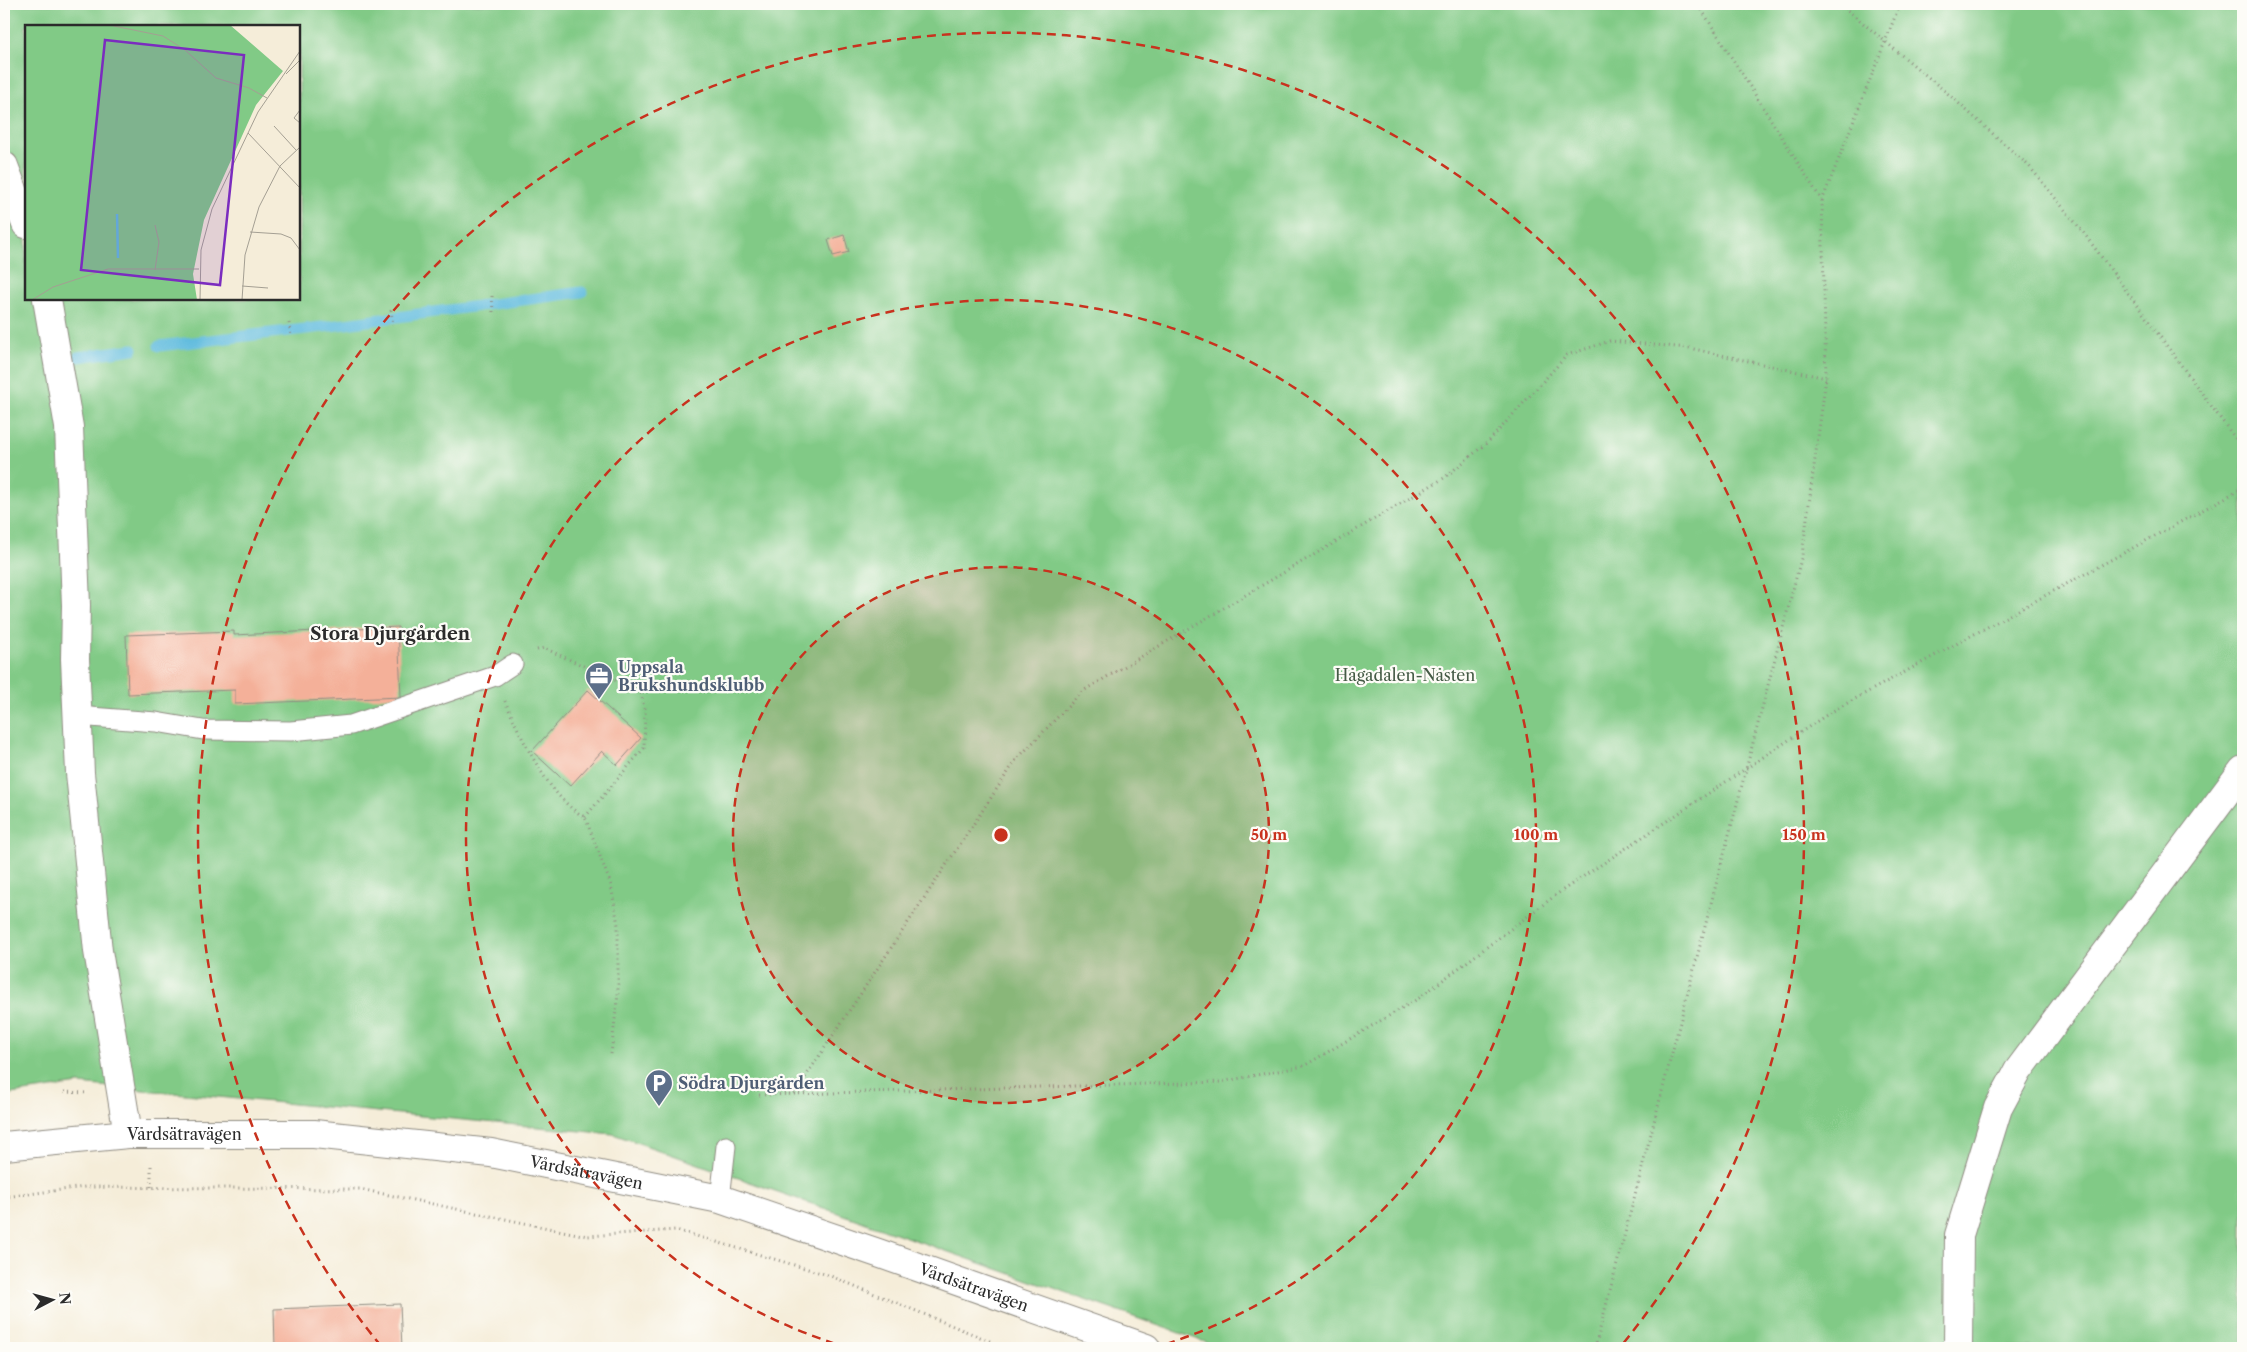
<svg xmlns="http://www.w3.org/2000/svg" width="2247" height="1352" font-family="'Libre Caslon Text',serif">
<rect width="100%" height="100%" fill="#fdfcf7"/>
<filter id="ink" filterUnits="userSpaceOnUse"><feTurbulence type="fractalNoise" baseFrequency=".02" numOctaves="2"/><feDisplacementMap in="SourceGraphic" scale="10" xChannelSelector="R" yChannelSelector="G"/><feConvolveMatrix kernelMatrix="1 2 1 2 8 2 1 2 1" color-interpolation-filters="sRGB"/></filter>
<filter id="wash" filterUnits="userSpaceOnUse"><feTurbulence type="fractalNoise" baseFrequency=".0096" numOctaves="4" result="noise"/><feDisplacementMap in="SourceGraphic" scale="20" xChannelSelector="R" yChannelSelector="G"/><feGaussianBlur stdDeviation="1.12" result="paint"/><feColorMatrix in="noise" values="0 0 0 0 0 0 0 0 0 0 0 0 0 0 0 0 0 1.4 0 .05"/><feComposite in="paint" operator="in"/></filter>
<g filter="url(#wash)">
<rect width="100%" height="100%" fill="#f5edd9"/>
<path fill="#81ca86" stroke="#567a58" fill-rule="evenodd" d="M4 4H2243V1348H1222L613 1134 79 1084 4 1095ZM26 26H299V299H26Z"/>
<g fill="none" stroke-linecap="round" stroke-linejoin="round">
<g stroke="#60bcde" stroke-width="11">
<polyline points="159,346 323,327 582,292"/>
<polyline points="78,357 133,349"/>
</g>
</g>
<g id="blocks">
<g fill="#f4b099">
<polygon points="844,235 849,252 833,256 828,240"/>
<polygon points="398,627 401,697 235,704 235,690 128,694 126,635 234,631 234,635"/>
<polygon points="588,690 641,738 617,765 602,751 570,786 532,751"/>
<polygon points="400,1304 402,1348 275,1348 274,1309"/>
</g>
</g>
</g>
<g filter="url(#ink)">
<use href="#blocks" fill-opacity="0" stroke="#908c82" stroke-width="1"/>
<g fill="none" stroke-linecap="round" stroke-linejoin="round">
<g stroke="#908c82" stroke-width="21">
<g id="lane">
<polyline points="77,716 156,722 203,730 291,731 351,725 495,676 513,664"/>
<polyline points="720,1199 726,1146"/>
</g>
</g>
<g stroke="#908c82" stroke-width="30">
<g id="street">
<polyline points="4,166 26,224"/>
<polyline points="47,299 69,427 76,605 75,659 80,773 98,951 128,1134"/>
<polyline points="1958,1348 1959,1235 1998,1108 2018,1071 2243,770"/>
</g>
</g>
<g stroke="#908c82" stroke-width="30">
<g id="secondary">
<path id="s1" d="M4 1146 128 1134H314L491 1153 720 1199 878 1253 1146 1348"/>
</g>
</g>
<g stroke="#908c82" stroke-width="3" stroke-dasharray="1 4" stroke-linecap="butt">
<polyline points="1840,4 1946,92 2029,166 2083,232 2243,449"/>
<polyline points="1822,201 1900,4"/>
<polyline points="492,296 493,312"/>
<polyline points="391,310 393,325"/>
<polyline points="289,323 291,336"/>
<polyline points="537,650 544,648 641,692 645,713 644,748 585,817"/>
<path d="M505 701C521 737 549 799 585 817L611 885 618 925V994L611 1054"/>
<polyline points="64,1092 88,1093"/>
<polyline points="794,1094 1016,760 1083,691 1444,478 1489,441 1567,355 1610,341 1689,348 1826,378"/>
<polyline points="759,1095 1220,1082 1304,1066 1419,998 1560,892 1831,712 2243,488"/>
<polyline points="151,1166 151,1187"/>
<polyline points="4,1197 85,1187 360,1189 587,1236 676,1230 828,1275 1007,1348"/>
<polyline points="1595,1348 1802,555 1826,378 1822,201 1698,4"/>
</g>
<use href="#lane" stroke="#fff" stroke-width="19"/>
<use href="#street" stroke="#fff" stroke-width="28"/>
<use href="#secondary" stroke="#fff" stroke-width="28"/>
</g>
</g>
<circle cx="1001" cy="835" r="268" fill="#c8321e" fill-opacity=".12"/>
<g fill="none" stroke="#c8321e" stroke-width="2.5" stroke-dasharray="9 6">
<circle cx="1001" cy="835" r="268"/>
<path d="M849 1348A535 535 0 1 1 1153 1348"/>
<path d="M381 1346A803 803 0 1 1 1621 1346"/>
</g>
<defs>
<g id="office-pin" transform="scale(1.4375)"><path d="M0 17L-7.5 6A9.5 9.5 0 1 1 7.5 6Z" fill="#5c6f8a" stroke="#fdfcf7"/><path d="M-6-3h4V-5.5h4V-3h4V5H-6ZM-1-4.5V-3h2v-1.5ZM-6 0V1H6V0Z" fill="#fff"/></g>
<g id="parking-pin" transform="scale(1.4375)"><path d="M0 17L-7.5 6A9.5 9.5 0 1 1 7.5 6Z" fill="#5c6f8a" stroke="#fdfcf7"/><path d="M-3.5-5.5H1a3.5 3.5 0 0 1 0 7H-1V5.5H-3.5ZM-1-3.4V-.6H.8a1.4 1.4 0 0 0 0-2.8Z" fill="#fff"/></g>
</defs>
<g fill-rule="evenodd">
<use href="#office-pin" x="599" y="676"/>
<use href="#parking-pin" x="659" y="1083"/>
</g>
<g text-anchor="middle" stroke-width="4.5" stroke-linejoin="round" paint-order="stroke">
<g font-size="16" font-weight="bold" fill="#4e5e75" stroke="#fdfcf7" text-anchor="start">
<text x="618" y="673">Uppsala<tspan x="618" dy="18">Brukshundsklubb</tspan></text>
<text x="678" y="1089">Södra Djurgården</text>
</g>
<g font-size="16" fill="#455b46" stroke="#fdfcf7">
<text x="1405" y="681">Hågadalen-Nåsten</text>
</g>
<g font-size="16" fill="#2b2b2b" stroke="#fdfcf7">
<text dy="6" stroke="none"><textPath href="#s1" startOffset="181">Vårdsätravägen</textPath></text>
<text dy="6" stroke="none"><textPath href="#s1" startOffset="586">Vårdsätravägen</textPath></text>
<text dy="6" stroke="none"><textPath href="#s1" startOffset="991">Vårdsätravägen</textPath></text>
</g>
<g font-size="18" font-weight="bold" fill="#2b2b2b" stroke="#fdfcf7">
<text x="390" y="640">Stora Djurgården</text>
</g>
</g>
<g transform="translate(25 25)">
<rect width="275" height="275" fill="#f5edd9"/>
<path d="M0 0H205L258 46 231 80 179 195 168 249 172 275H0Z" fill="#81ca86"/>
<path fill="none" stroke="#60bcde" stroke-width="2.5" d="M92 189 93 233"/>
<path fill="none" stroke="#a49f93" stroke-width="1" d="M84 0 138 11 160 25 191 53 224 63 242 73M261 49 275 35M275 85 269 93 275 98M249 101 271 125M223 108 275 163M130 200 134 217 130 245M225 207 256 209 266 213 275 225M217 261 243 263M7 275 28 262 83 244H174M175 275 176 225 187 184 233 87 275 26M217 275 220 230 234 182 255 141 275 122"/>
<path fill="#7b2cbf" fill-opacity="0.15" stroke="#7b2cbf" stroke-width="2.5" d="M80 15 219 30 195 260 56 245Z"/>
<rect width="275" height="275" fill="none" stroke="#2b2b2b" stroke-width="2.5"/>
</g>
<circle cx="1001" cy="835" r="8" fill="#c8321e" stroke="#fdfcf7" stroke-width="2.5"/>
<g font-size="15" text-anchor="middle" font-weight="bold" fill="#c8321e" stroke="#fdfcf7" stroke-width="4.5" stroke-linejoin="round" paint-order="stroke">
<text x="1269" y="840">50 m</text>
<text x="1536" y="840">100 m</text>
<text x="1804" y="840">150 m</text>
</g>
<rect width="2247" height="1352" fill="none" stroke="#fdfcf7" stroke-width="20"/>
<g transform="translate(52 1300) rotate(84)" stroke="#fdfcf7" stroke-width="4" paint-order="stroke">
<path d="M0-4L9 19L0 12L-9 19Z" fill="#2b2b2b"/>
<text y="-8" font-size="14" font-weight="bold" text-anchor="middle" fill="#2b2b2b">N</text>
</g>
</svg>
